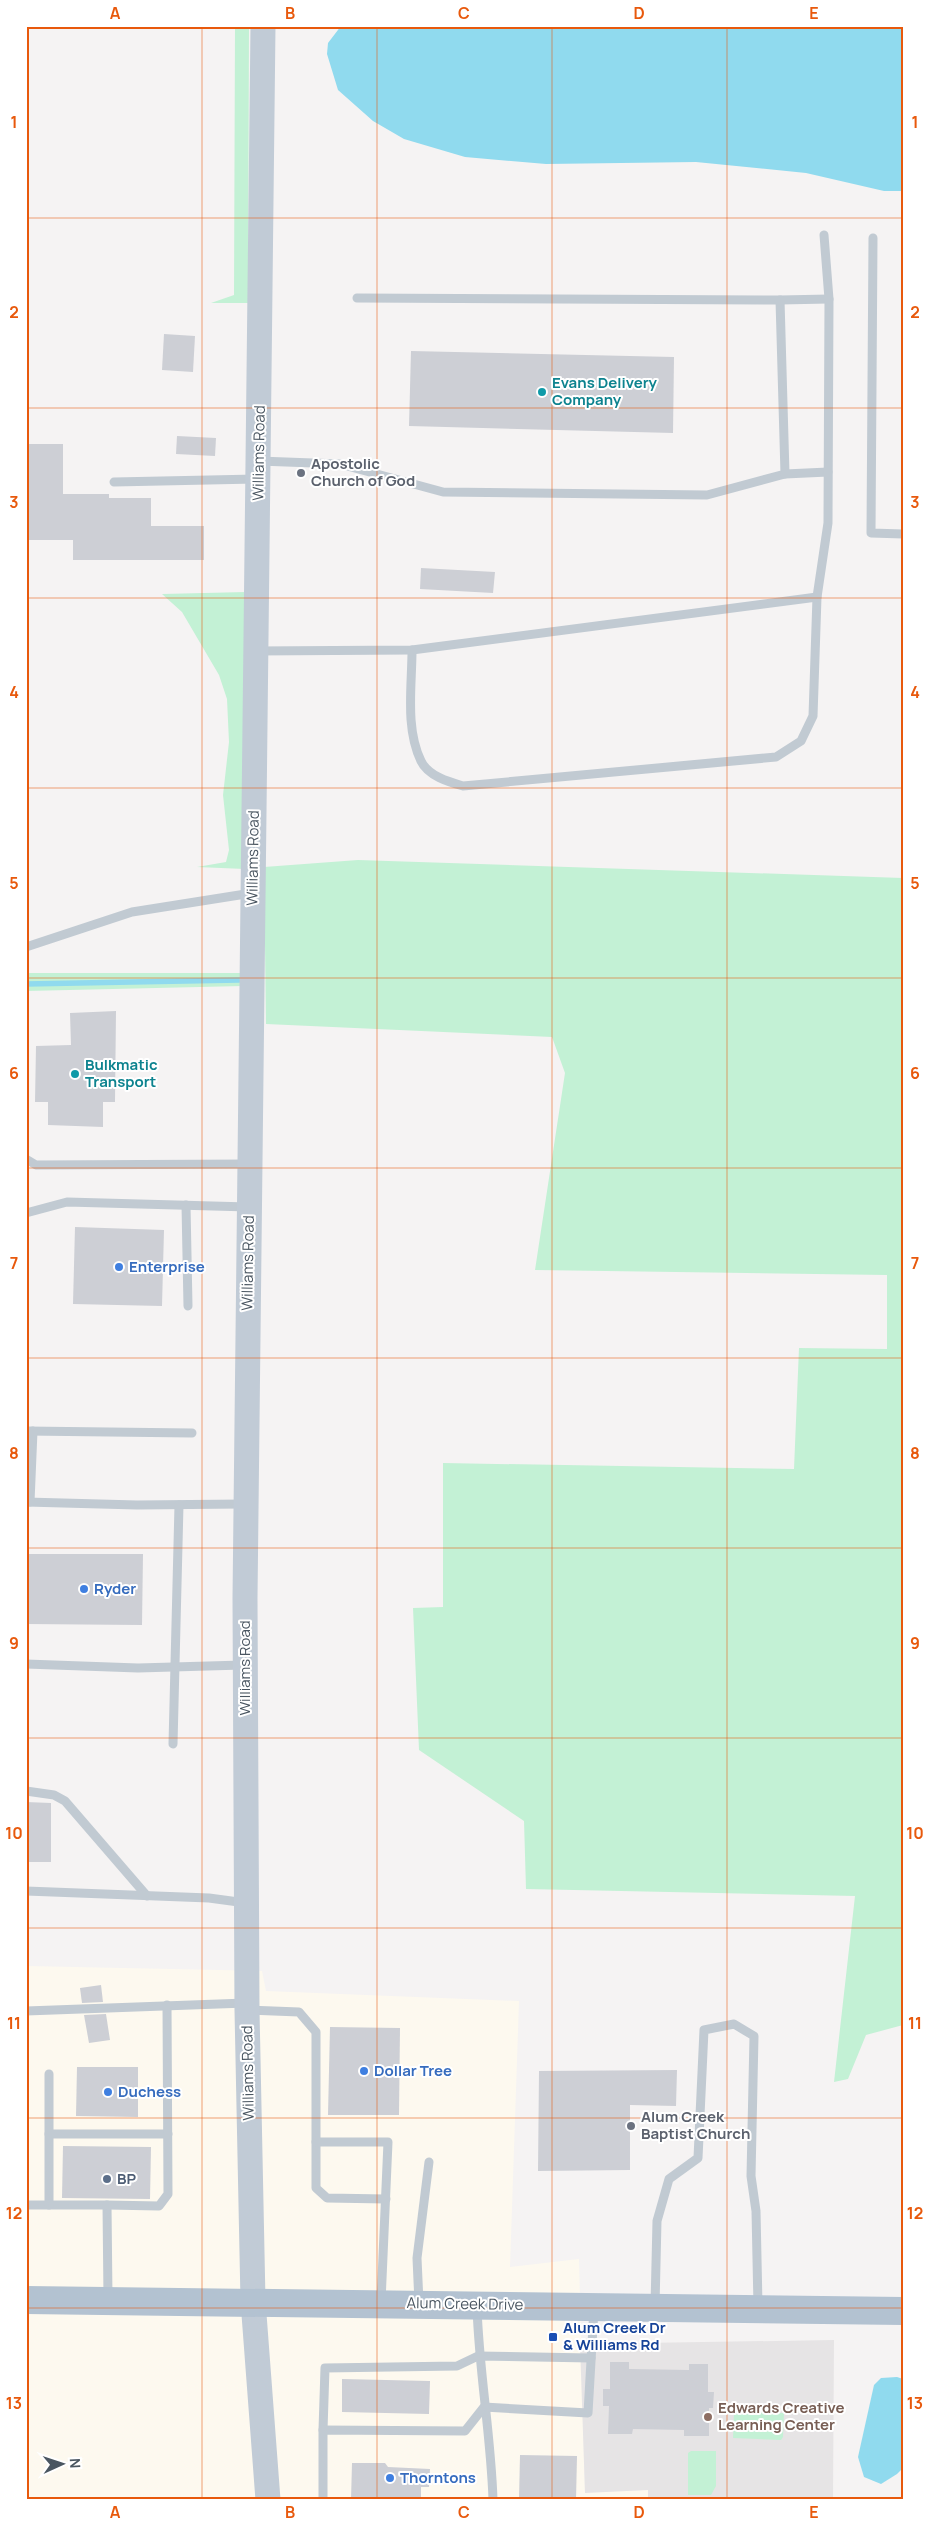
<svg xmlns="http://www.w3.org/2000/svg" width="929" height="2526" font-family="Manrope,sans-serif">
<rect width="100%" height="100%" fill="#f5f3f3"/>
<polygon fill="#fdf9ef" points="26,1966 262,1971 266,1991 519,2001 510,2267 579,2259 585,2492 648,2490 648,2500 26,2500"/>
<polygon fill="#e6e4e5" points="834,2340 833,2500 648,2500 648,2490 585,2493 580,2344"/>
<g fill="#c3f1d5">
<polygon points="235,26 249,26 248,303 211,303 234,295"/>
<polygon points="246,592 245,869 197,867 226,862 229,850 223,795 229,742 227,699 219,675 182,612 162,594"/>
<polygon points="358,860 903,878 903,2025 866,2035 848,2079 834,2082 855,1896 526,1889 524,1821 419,1750 413,1608 443,1607 443,1463 794,1469 799,1348 887,1349 887,1275 535,1270 565,1073 552,1037 266,1024 264,867"/>
<polygon points="26,973 242,973 243,986 26,991"/>
<polygon points="734,2412 784,2413 783,2437 781,2440 733,2438"/>
<polygon points="691,2451 716,2451 716,2486 711,2495 688,2495 688,2453"/>
</g>
<g fill="#90daee">
<polygon points="341,26 903,26 903,191 884,191 806,173 696,162 546,164 465,157 404,139 373,121 338,90 327,54 328,43"/>
<polygon points="897,2377 903,2379 903,2468 897,2474 881,2484 864,2477 858,2457 874,2385 881,2378"/>
</g>
<g fill="none" stroke-linecap="round" stroke-linejoin="round">
<polyline stroke="#90daee" stroke-width="5.5" points="26,984 239,980"/>
</g>
<g fill="#cdcfd5">
<polygon points="164,334 195,336 193,372 162,370"/>
<polygon points="411,351 674,357 673,433 409,426"/>
<polygon points="177,436 216,438 215,456 176,454"/>
<polygon points="26,444 63,444 63,494 109,494 109,498 151,498 151,526 204,526 204,560 73,560 73,540 26,540"/>
<polygon points="421,568 495,572 493,593 420,589"/>
<polygon points="116,1011 115,1102 103,1102 103,1127 48,1125 48,1102 35,1102 36,1046 71,1045 70,1013"/>
<polygon points="75,1227 164,1230 162,1306 73,1304"/>
<polygon points="26,1554 143,1554 142,1625 26,1624"/>
<polygon points="26,1802 51,1803 51,1862 26,1862"/>
<polygon points="101,1985 103,2002 82,2003 80,1988"/>
<polygon points="106,2014 110,2040 89,2043 84,2015"/>
<polygon points="330,2027 400,2028 399,2115 328,2115"/>
<polygon points="77,2067 138,2067 138,2117 76,2116"/>
<polygon points="677,2070 676,2106 630,2105 630,2170 538,2171 539,2071"/>
<polygon points="63,2146 151,2147 150,2199 62,2198"/>
<polygon points="610,2362 629,2362 629,2369 689,2370 689,2364 708,2364 708,2392 714,2392 713,2408 709,2408 709,2436 684,2436 684,2430 633,2429 632,2434 608,2434 609,2406 603,2406 603,2389 610,2389"/>
<polygon points="342,2379 430,2381 429,2414 342,2412"/>
<polygon points="520,2455 577,2456 576,2500 519,2500"/>
<polygon points="352,2463 385,2463 388,2467 430,2469 429,2487 421,2487 421,2500 351,2500"/>
</g>
<g fill="none" stroke-linecap="round" stroke-linejoin="round">
<g stroke="#c1cad2" stroke-width="9">
<polyline points="873,238 871,533 903,534"/>
<polyline points="780,300 829,299"/>
<polyline points="259,461 340,464 443,492 707,495 785,474 780,300 357,298"/>
<polyline points="785,474 828,472"/>
<polyline points="114,482 256,479"/>
<path d="M412 650C412 686 405 728 421 761 428 776 449 782 463 786L776 757 801 741 813 716 817 597"/>
<polyline points="256,651 412,650 817,597 828,523 829,299 824,235"/>
<polyline points="26,947 132,912 252,893"/>
<polyline points="26,1159 36,1165 249,1164"/>
<polyline points="186,1205 188,1306"/>
<polyline points="26,1213 67,1202 249,1207"/>
<polyline points="26,1431 192,1433"/>
<polyline points="26,1502 137,1505 243,1504"/>
<polyline points="30,1502 33,1431"/>
<polyline points="26,1664 138,1668 243,1665"/>
<polyline points="173,1744 179,1505"/>
<polyline points="26,1791 54,1795 65,1801 147,1896"/>
<polyline points="26,1891 209,1898 246,1903"/>
<polyline points="248,2010 299,2012 316,2032 316,2188 327,2198 386,2199"/>
<polyline points="26,2011 246,2003"/>
<polyline points="49,2134 168,2134"/>
<polyline points="316,2142 388,2142 381,2302"/>
<polyline points="26,2205 107,2205 108,2298"/>
<polyline points="49,2205 49,2074"/>
<polyline points="107,2205 159,2206 168,2194 167,2005"/>
<polyline points="419,2303 417,2258 429,2162"/>
<polyline points="655,2306 657,2221 669,2179 698,2158 704,2030 734,2024 754,2036 751,2176 756,2211 758,2306"/>
<path d="M477 2307C479 2372 491 2435 493 2500"/>
<polyline points="323,2430 325,2368 457,2366 478,2356 591,2358"/>
<polyline points="323,2500 323,2430 465,2431 484,2407 588,2413 594,2309"/>
</g>
<polyline stroke="#c1cbd6" stroke-width="25" points="263,26 245,1598 247,2010 253,2301 268,2500"/>
<polyline stroke="#b3c2d1" stroke-width="28" points="26,2300 903,2311"/>
</g>
<path fill="none" stroke="#e8590c" stroke-width="1" stroke-opacity="0.55" d="M202 26V2500M377 26V2500M552 26V2500M727 26V2500M26 218H903M26 408H903M26 598H903M26 788H903M26 978H903M26 1168H903M26 1358H903M26 1548H903M26 1738H903M26 1928H903M26 2118H903M26 2308H903"/>
<g fill="#0f9aa8" stroke="#fff" stroke-width="2">
<circle cx="542" cy="392" r="5"/>
<circle cx="75" cy="1074" r="5"/>
</g>
<g fill="#6b7280" stroke="#fff" stroke-width="2">
<circle cx="301" cy="473" r="5"/>
<circle cx="631" cy="2126" r="5"/>
</g>
<g fill="#3f7fe0" stroke="#fff" stroke-width="2">
<circle cx="119" cy="1267" r="5"/>
<circle cx="84" cy="1589" r="5"/>
<circle cx="364" cy="2071" r="5"/>
<circle cx="108" cy="2092" r="5"/>
<circle cx="390" cy="2478" r="5"/>
</g>
<circle fill="#5c6f8a" stroke="#fff" stroke-width="2" cx="107" cy="2179" r="5"/>
<rect fill="#1a4fb4" stroke="#fff" stroke-width="2" x="548" y="2332" width="10" height="10" rx="2.5"/>
<circle fill="#8d6e63" stroke="#fff" stroke-width="2" cx="708" cy="2417" r="5"/>
<g text-anchor="middle" stroke-width="4" stroke-linejoin="round" paint-order="stroke">
<g font-size="15" font-weight="bold" fill="#0d838f" stroke="#fff" text-anchor="start">
<text x="552" y="388">Evans Delivery<tspan x="552" dy="17">Company</tspan></text>
<text x="85" y="1070">Bulkmatic<tspan x="85" dy="17">Transport</tspan></text>
</g>
<g font-size="15" fill="#4a5661" stroke="#fff">
<text transform="translate(259 453) rotate(-89)" y="5">Williams Road</text>
<text transform="translate(253 858) rotate(-89)" y="5">Williams Road</text>
<text transform="translate(248 1263) rotate(-89)" y="5">Williams Road</text>
<text transform="translate(245 1668) rotate(-90)" y="5">Williams Road</text>
<text transform="translate(248 2073) rotate(-91)" y="5">Williams Road</text>
<text transform="translate(465 2304) rotate(1)" y="5">Alum Creek Drive</text>
</g>
<g font-size="15" font-weight="bold" fill="#5b616d" stroke="#fff" text-anchor="start">
<text x="311" y="469">Apostolic<tspan x="311" dy="17">Church of God</tspan></text>
<text x="641" y="2122">Alum Creek<tspan x="641" dy="17">Baptist Church</tspan></text>
</g>
<g font-size="15" font-weight="bold" fill="#366cbe" stroke="#fff" text-anchor="start">
<text x="129" y="1272">Enterprise</text>
<text x="94" y="1594">Ryder</text>
<text x="374" y="2076">Dollar Tree</text>
<text x="118" y="2097">Duchess</text>
<text x="400" y="2483">Thorntons</text>
</g>
<g font-size="15" font-weight="bold" fill="#4e5e75" stroke="#fff" text-anchor="start">
<text x="117" y="2184">BP</text>
</g>
<g font-size="15" font-weight="bold" fill="#164399" stroke="#fff" text-anchor="start">
<text x="563" y="2333">Alum Creek Dr<tspan x="563" dy="17">&amp; Williams Rd</tspan></text>
</g>
<g font-size="15" font-weight="bold" fill="#785e54" stroke="#fff" text-anchor="start">
<text x="718" y="2413">Edwards Creative<tspan x="718" dy="17">Learning Center</tspan></text>
</g>
</g>
<rect width="929" height="2526" fill="none" stroke="#ffffff" stroke-width="55"/>
<g transform="translate(62 2464) rotate(87)" stroke="#ffffff" stroke-width="4" paint-order="stroke">
<path d="M0-4L9 19L0 12L-9 19Z" fill="#4a5661"/>
<text y="-8" font-size="14" font-weight="bold" text-anchor="middle" fill="#4a5661">N</text>
</g>
<rect x="28" y="28" width="874" height="2470" fill="none" stroke="#e8590c" stroke-width="2"/>
<g font-size="16" text-anchor="middle" font-weight="bold" fill="#e8590c">
<text x="115" y="19">A</text>
<text x="290" y="19">B</text>
<text x="464" y="19">C</text>
<text x="639" y="19">D</text>
<text x="814" y="19">E</text>
<text x="14" y="128">1</text>
<text x="915" y="128">1</text>
<text x="14" y="318">2</text>
<text x="915" y="318">2</text>
<text x="14" y="508">3</text>
<text x="915" y="508">3</text>
<text x="14" y="698">4</text>
<text x="915" y="698">4</text>
<text x="14" y="889">5</text>
<text x="915" y="889">5</text>
<text x="14" y="1079">6</text>
<text x="915" y="1079">6</text>
<text x="14" y="1269">7</text>
<text x="915" y="1269">7</text>
<text x="14" y="1459">8</text>
<text x="915" y="1459">8</text>
<text x="14" y="1649">9</text>
<text x="915" y="1649">9</text>
<text x="14" y="1839">10</text>
<text x="915" y="1839">10</text>
<text x="14" y="2029">11</text>
<text x="915" y="2029">11</text>
<text x="14" y="2219">12</text>
<text x="915" y="2219">12</text>
<text x="14" y="2409">13</text>
<text x="915" y="2409">13</text>
<text x="115" y="2518">A</text>
<text x="290" y="2518">B</text>
<text x="464" y="2518">C</text>
<text x="639" y="2518">D</text>
<text x="814" y="2518">E</text>
</g>
</svg>
